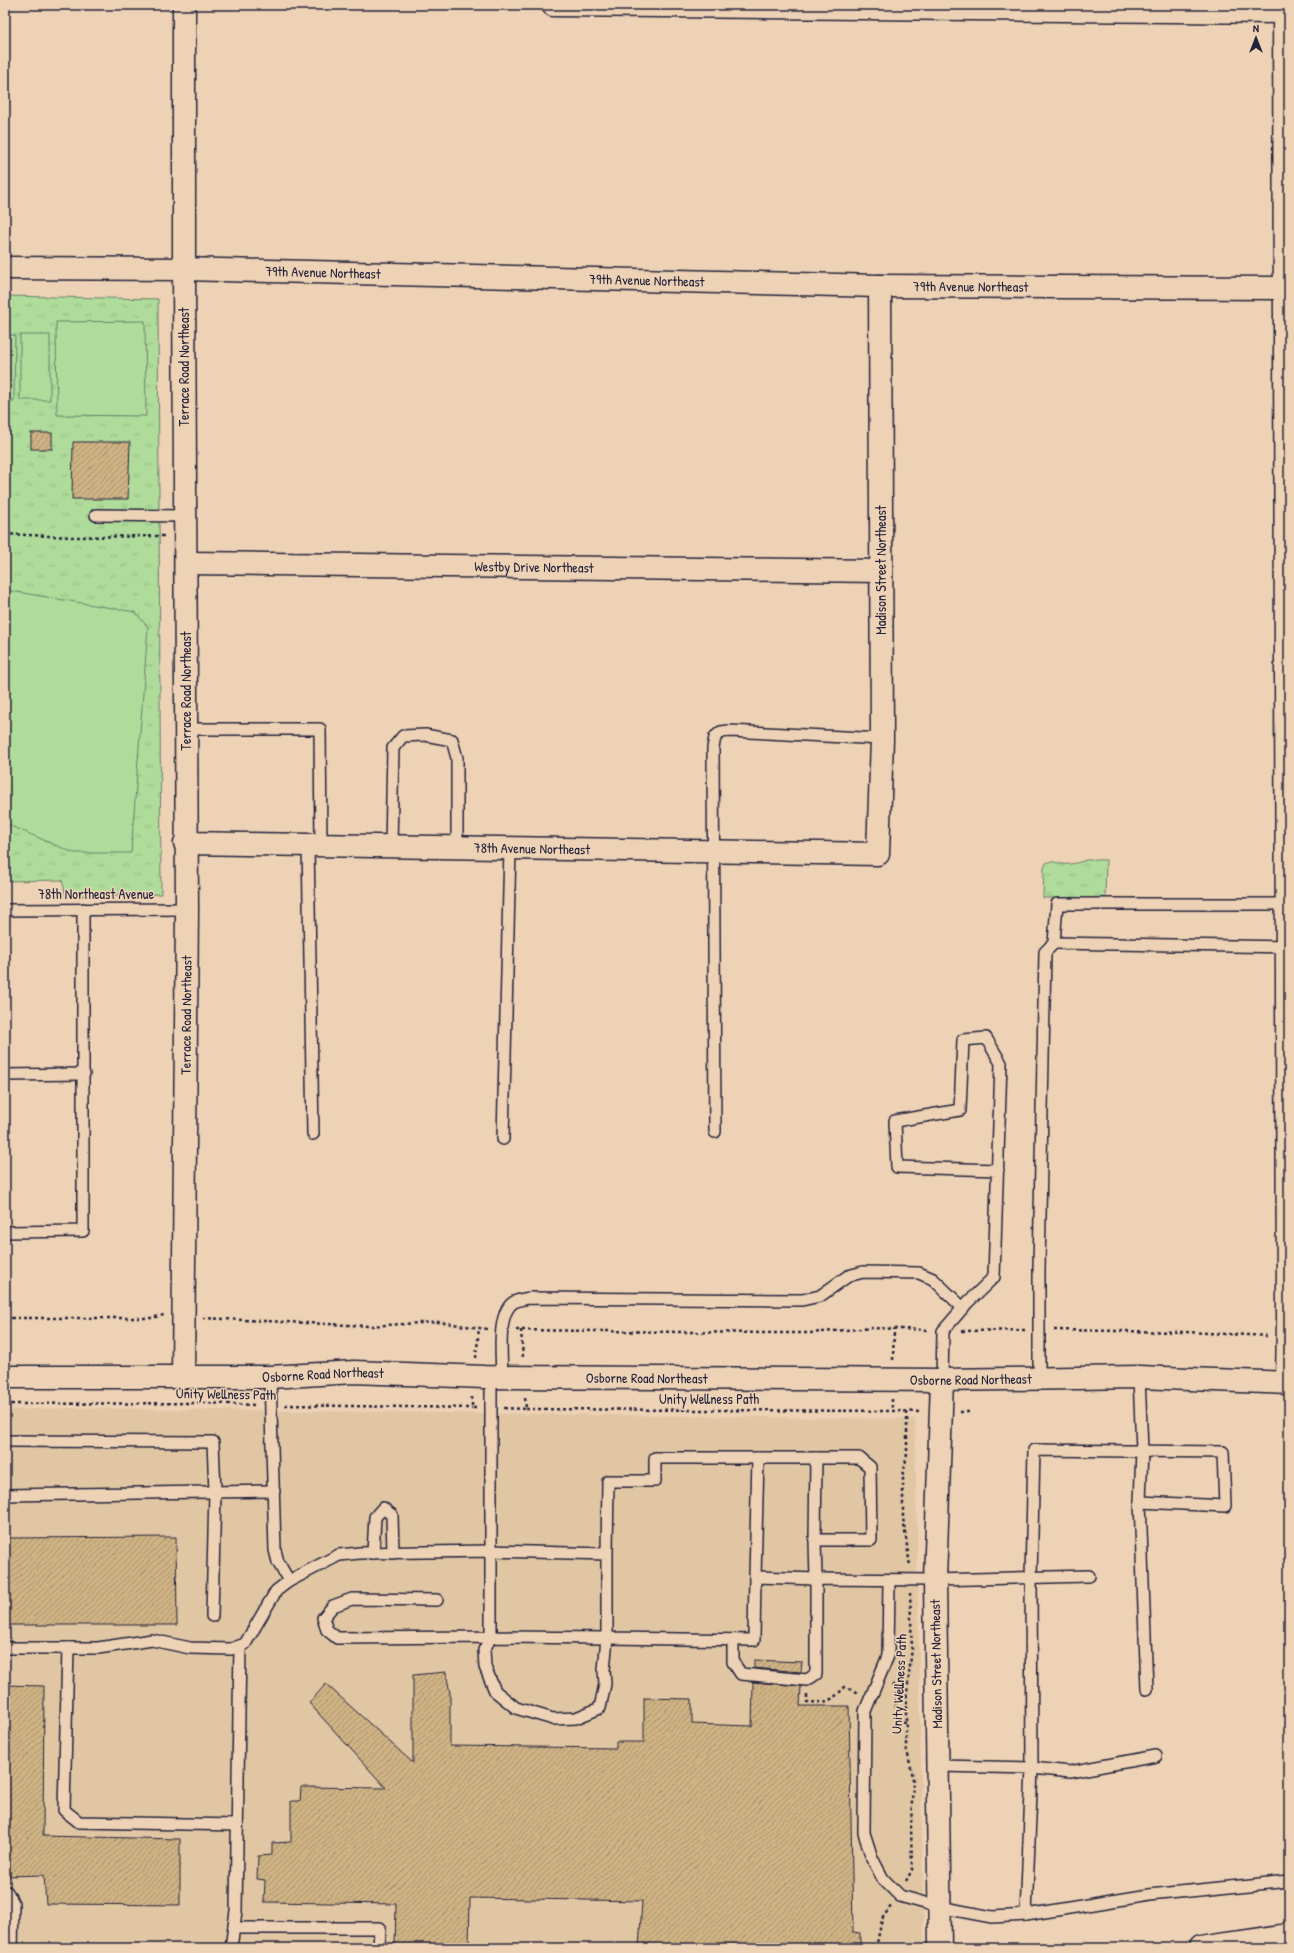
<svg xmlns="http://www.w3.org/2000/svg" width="1294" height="1953" font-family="'Patrick Hand',sans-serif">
<defs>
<pattern id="grass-tufts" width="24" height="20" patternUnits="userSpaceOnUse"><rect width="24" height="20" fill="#afdc9b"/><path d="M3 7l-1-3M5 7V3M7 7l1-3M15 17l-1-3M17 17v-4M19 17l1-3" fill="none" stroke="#96bc86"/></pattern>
<pattern id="building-hatch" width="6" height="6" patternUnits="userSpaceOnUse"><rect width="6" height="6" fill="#cfb384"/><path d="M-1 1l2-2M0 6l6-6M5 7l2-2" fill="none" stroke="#a8916d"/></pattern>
</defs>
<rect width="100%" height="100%" fill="#eed2b5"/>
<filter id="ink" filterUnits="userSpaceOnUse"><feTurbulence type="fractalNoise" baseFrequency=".025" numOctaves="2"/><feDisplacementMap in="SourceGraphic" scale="8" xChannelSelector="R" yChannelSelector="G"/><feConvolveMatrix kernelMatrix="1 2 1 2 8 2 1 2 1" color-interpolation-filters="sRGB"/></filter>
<g filter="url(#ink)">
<polygon fill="#e1c6a4" points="73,1408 915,1419 924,1948 5,1948 5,1410"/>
<g fill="url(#grass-tufts)" stroke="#687f6b">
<polygon points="5,296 158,299 161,894 66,896 62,880 5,881"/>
<path d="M1086 860H1106L1105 898H1043L1044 868 1046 863C1053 860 1056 863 1062 864 1070 865 1078 863 1086 860Z"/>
</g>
<g fill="#afdc9b" stroke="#687f6b">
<polygon points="145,321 146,416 57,415 56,322"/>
<polygon points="5,335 15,335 14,401 5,401"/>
<rect x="20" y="335" width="30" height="65"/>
<polygon points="5,590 135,612 148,627 131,853 74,853 11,826 5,821"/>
</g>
<g fill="url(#building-hatch)" stroke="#22223b">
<rect x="31" y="433" width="21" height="16"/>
<polygon points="73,442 130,442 128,499 72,499"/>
<polygon points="176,1537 177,1625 5,1625 5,1538"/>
<polygon points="754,1660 802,1662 801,1672 754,1668"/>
<polygon points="446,1672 450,1693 450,1746 616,1748 616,1742 644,1742 644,1698 692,1699 692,1724 752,1726 753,1682 801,1686 800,1706 849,1706 853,1932 860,1933 860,1948 775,1948 728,1945 728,1948 639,1948 642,1901 470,1898 469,1948 395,1948 396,1904 264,1902 265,1880 257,1879 258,1856 272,1855 272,1843 291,1842 291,1801 300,1801 301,1787 386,1788 309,1703 326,1684 413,1763 413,1675"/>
<polygon points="5,1685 44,1686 43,1836 180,1839 180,1905 46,1904 44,1875 5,1876"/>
</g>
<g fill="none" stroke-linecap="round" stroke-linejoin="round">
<g stroke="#22223b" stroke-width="14">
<g id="lane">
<polyline points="96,515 186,516"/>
<polyline points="187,729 320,729 321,846"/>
<polyline points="308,845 313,1134"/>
<polyline points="391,846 393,748 403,736 425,735 452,740 457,758 457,848"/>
<polyline points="5,910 187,909"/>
<polyline points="1054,943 1287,947"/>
<polyline points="5,1075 84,1074"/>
<polyline points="715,1132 713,748 715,737 721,732 729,731 882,739"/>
<polyline points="503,1139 510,848"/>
<polyline points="5,1232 83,1231 83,909"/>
<polyline points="270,1377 275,1550 278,1562 289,1581"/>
<path d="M502 1377C502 1359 496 1313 514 1302 518 1300 524 1299 529 1298L802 1300 820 1296 848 1276 863 1272 919 1273 933 1279 963 1308"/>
<polyline points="1139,1377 1142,1450 1140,1502 1147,1689"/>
<polyline points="1039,1378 1039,1269 1045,952 1054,943 1057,904 1287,904"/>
<polyline points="942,1380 943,1331 968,1302 994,1277 1001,1063 986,1038 963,1040 960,1110 895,1121 897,1167 998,1170"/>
<polyline points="5,1441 213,1442 215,1492 212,1616"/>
<polyline points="5,1495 274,1491"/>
<polyline points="1140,1502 1225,1506 1223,1452 1034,1450 1031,1578 1032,1768 1070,1772 1156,1756"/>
<polyline points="815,1540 816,1458"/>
<polyline points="373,1553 375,1517 383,1508 392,1515 393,1553"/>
<polyline points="755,1577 758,1458"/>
<polyline points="889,1580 888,1656 865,1711 864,1833 872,1858 883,1879 900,1896 939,1907 992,1917 1026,1915 1149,1895 1289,1881"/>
<polyline points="437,1600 352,1599 333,1606 323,1618 327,1630 337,1638 491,1637 607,1638 604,1670 605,1684 600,1708 576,1718 553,1719 516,1708 495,1691 485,1667 484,1650 491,1637 491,1377"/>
<polyline points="733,1640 733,1662 741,1674 807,1680 816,1674 816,1579 935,1580 1089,1576"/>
<polyline points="5,1648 98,1648 152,1640 190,1648 231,1649 245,1644 276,1591 289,1581 339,1555 360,1553 490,1551 607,1554 608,1481 655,1481 655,1458 859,1458 870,1467 871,1540 815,1540 816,1579 755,1577 754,1640 607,1638 607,1554"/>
<polyline points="68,1648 64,1810 79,1822 237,1825"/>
<polyline points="938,1766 1032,1768 1026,1915"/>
<polyline points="5,1892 7,1892 13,1903 12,1948"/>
<polyline points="234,1928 380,1928 379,1948"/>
<polyline points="231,1948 236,1911 240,1646"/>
</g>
</g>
<g stroke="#22223b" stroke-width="25">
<g id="street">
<polyline points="553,5 1284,12"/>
<path id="s1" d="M5 268 184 269 880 286 1289 288"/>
<path id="s2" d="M186 563 881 571"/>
<path id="s3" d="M185 843 878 854 882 739 880 286"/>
<path id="s4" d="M183 1377 187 909 184 269V5"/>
<polyline points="940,1948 935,1580 942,1380"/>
<polyline points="1200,1948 1289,1935"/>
</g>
</g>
<g stroke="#22223b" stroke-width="25">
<g id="secondary">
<polyline points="1284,5 1288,1321 1287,1383"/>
<path id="s5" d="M5 1377H270L354 1372 484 1377 942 1380 1139 1377 1289 1383"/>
</g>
</g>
<g stroke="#22223b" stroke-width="2.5" stroke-dasharray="3 3" stroke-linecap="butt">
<polyline points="5,534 72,537 165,536"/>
<polyline points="5,1318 152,1318 164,1315"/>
<polyline points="203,1318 369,1326 438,1322 487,1329"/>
<polyline points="516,1330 767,1333 809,1333 872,1328 929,1330"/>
<polyline points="521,1330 523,1358"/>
<polyline points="1054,1330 1186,1332 1269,1336"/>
<polyline points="962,1331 1025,1330"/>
<polyline points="476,1358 479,1328"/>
<polyline points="893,1360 894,1329"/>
<polyline points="472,1397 472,1408 478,1408"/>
<polyline points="892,1399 892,1411 921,1412"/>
<polyline points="5,1404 205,1403 256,1405"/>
<polyline points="285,1405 472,1408"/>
<polyline points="504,1408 526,1409 525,1397"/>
<polyline points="526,1409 892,1411"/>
<polyline points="907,1412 907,1454 903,1476 903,1518 910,1566"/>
<polyline points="960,1412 971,1412"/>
<polyline points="892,1685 896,1685 896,1722 906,1723"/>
<path d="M807 1695V1702C828 1703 830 1702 845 1687L858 1693"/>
<polyline points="906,1881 912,1870 911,1826 913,1777 906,1746 906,1702 912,1648 910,1593"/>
<polyline points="876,1948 882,1919 891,1906"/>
</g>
<use href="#lane" stroke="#eed2b5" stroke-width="11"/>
<use href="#street" stroke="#eed2b5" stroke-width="22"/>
<use href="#secondary" stroke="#eed2b5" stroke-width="22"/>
</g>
</g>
<g text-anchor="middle" stroke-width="3" stroke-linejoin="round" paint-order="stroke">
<g font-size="14" fill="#22223b" stroke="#eed2b5">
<text dy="5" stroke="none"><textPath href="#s1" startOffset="318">79th Avenue Northeast</textPath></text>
<text dy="5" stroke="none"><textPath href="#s1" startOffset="642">79th Avenue Northeast</textPath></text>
<text dy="5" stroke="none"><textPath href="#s1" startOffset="966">79th Avenue Northeast</textPath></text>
<text transform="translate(184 367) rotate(-90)" y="5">Terrace Road Northeast</text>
<text dy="5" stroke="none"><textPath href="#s2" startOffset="348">Westby Drive Northeast</textPath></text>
<text transform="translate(881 570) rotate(-90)" y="5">Madison Street Northeast</text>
<text transform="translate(186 691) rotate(-90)" y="5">Terrace Road Northeast</text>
<text dy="5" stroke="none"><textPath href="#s3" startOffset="347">78th Avenue Northeast</textPath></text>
<text x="96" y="899">78th Northeast Avenue</text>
<text dy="5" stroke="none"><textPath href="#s4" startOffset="362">Terrace Road Northeast</textPath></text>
<text dy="5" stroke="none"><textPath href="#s5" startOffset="318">Osborne Road Northeast</textPath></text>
<text dy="5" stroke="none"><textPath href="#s5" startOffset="642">Osborne Road Northeast</textPath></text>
<text dy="5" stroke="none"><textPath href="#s5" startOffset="966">Osborne Road Northeast</textPath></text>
<text transform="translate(226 1394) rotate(1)" y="5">Unity Wellness Path</text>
<text x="709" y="1404">Unity Wellness Path</text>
<text transform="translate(936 1664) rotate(-91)" y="5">Madison Street Northeast</text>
<text transform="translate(899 1684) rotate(-87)" y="5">Unity Wellness Path</text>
</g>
</g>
<rect width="1294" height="1953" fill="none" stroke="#eed2b5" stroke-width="20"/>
<rect x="10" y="10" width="1274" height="1933" fill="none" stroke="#22223b" stroke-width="1.5" filter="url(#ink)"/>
<g transform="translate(1256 38)" stroke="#eed2b5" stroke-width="3" paint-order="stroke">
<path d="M0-3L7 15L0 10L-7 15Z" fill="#22223b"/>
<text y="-6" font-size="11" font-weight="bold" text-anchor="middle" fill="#22223b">N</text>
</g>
</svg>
